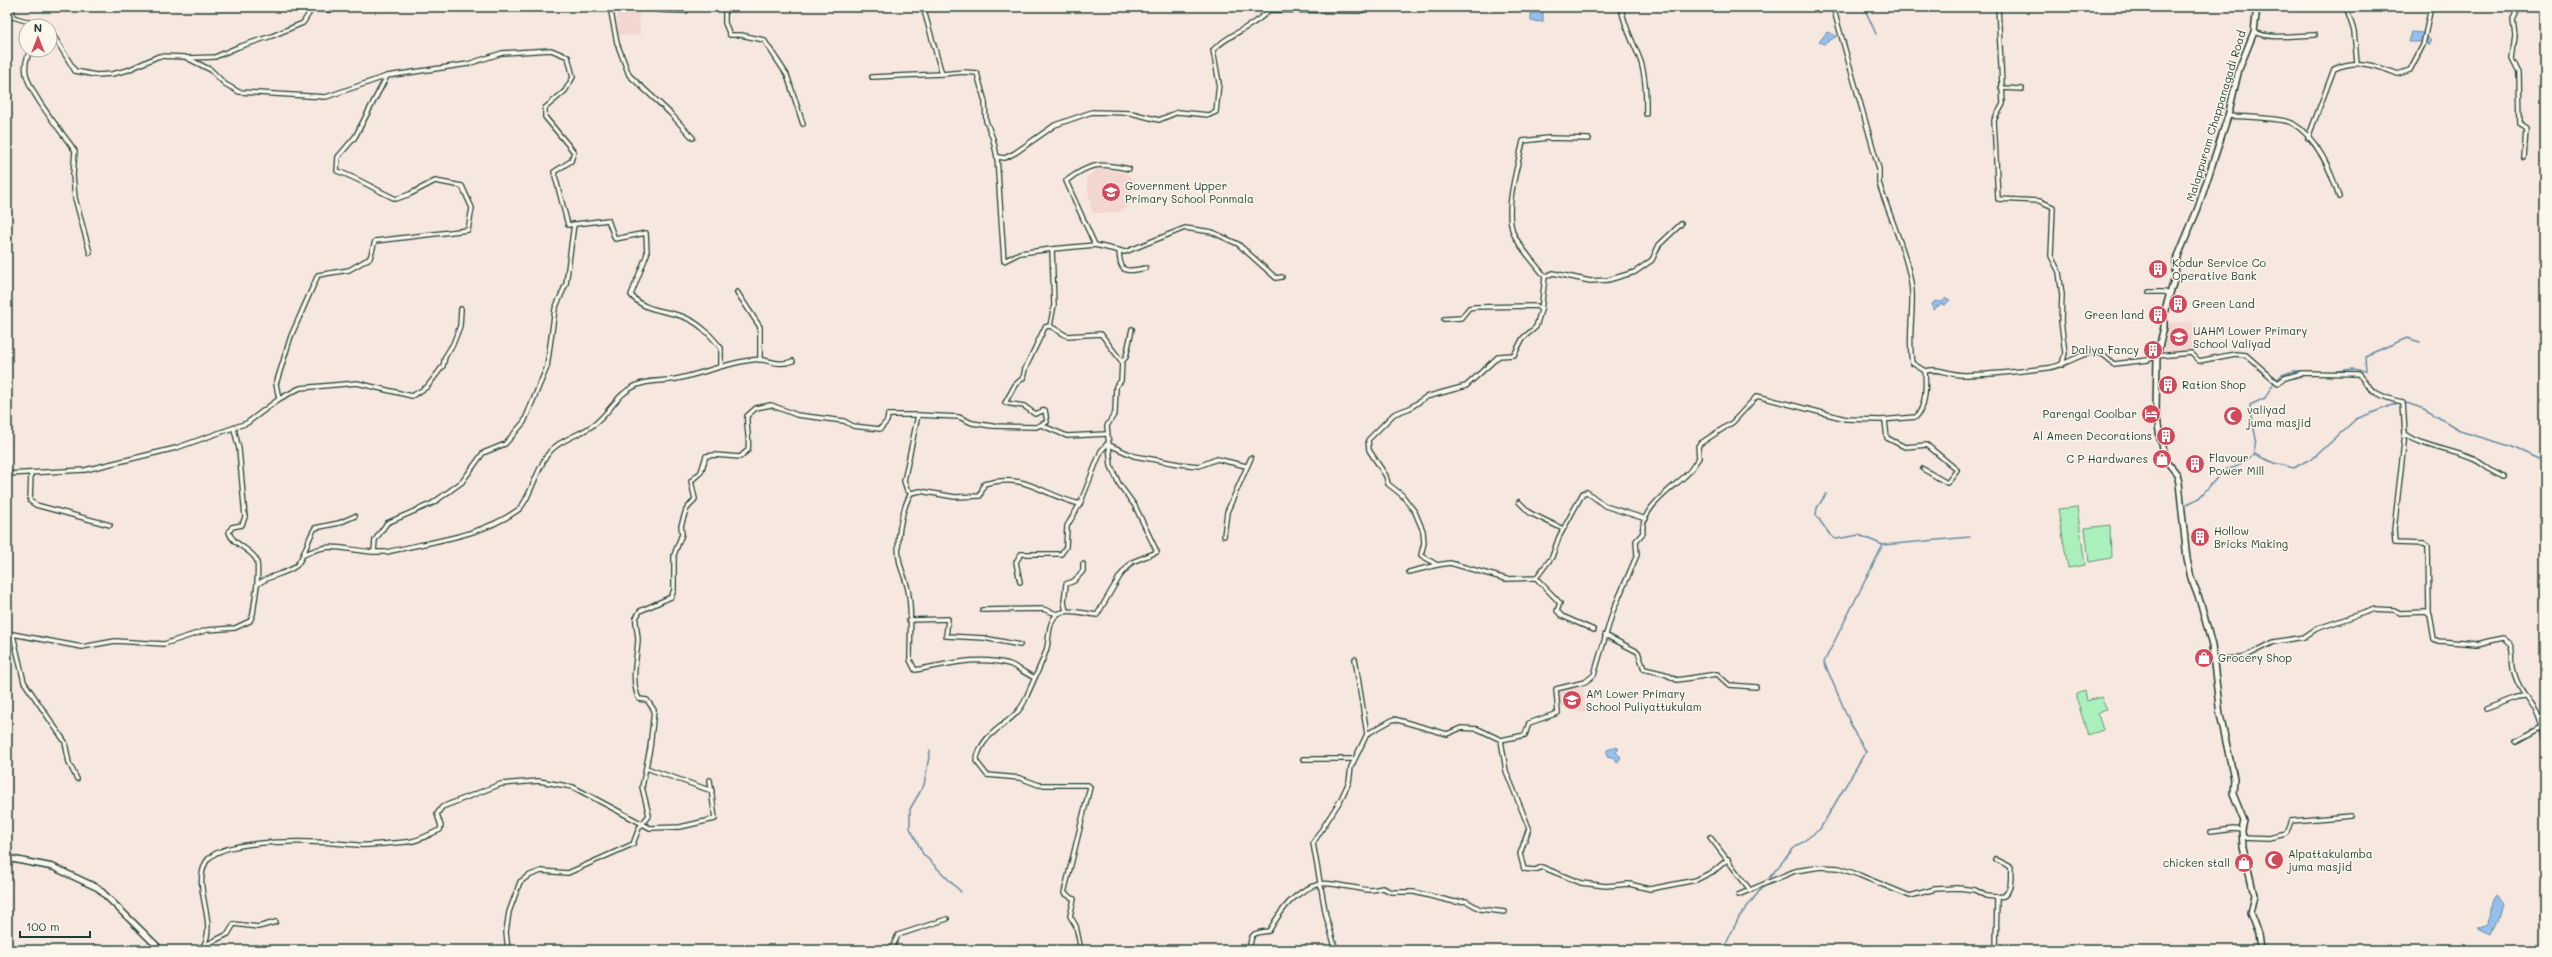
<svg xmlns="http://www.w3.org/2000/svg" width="2552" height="957" font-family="Mali,sans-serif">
<rect width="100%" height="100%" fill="#f7e8df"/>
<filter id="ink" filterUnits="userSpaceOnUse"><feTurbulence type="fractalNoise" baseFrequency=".025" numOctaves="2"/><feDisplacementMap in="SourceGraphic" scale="8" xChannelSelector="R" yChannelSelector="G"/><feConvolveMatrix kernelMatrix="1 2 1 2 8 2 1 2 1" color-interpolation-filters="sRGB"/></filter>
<g filter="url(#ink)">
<g fill="#f2d6cf">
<polygon points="639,11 640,35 618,35 617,12"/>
<polygon points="1097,169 1125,173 1135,181 1130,204 1120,212 1092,213 1086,178"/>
<polygon points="2193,322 2193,351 2165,351 2165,323"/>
<polygon points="1583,687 1586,713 1576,712 1572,705 1560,707 1559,689"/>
</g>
<g fill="#a9f0bc" stroke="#649678">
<polygon points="2077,507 2085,565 2068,568 2058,509"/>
<polygon points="2110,525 2111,558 2089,562 2085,528"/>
<polygon points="2085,690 2087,701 2101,697 2107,709 2098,714 2103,730 2088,735 2077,700 2077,693"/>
</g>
<g fill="#95c0ee" stroke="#668ca4">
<polygon points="1531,13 1543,13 1543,22 1531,21"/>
<polygon points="1827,32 1837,36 1824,44 1819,42"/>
<polygon points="2411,32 2424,33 2431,41 2429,45 2422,42 2408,42"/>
<polygon points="1946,298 1950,300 1945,305 1941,304 1933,310 1932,304 1935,301 1942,302"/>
<polygon points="1617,747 1619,749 1616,752 1621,757 1617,763 1615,758 1607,756 1607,750"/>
<polygon points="2496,895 2503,903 2499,918 2491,934 2478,928 2489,924 2492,901"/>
</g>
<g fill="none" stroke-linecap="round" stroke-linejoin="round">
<g stroke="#668ca4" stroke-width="1.5">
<polyline points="721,7 722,11"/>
<polyline points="1864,7 1876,34"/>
<polyline points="2404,402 2424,409 2463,432 2510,446 2545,462"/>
<polyline points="2254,454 2274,463 2294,468 2317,455 2356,419 2400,402"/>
<polyline points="1826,494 1817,508 1816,515 1830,535 1836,539 1859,535 1883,545 1970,537"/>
<polyline points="2187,504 2198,499 2224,470 2236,467 2254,454 2256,439 2250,405 2265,398 2273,383 2282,375 2293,371 2330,372 2353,369 2366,371 2365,356 2407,338 2420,342"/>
<polyline points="930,751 924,785 910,809 910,828 923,854 961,892"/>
<polyline points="1769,878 1793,849 1820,829 1866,751 1855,734 1824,662 1883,545"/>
<polyline points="1723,950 1739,917 1761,889"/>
</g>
<g stroke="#1f3d34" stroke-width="6">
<g id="street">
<polyline points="12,7 13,17 42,26"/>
<polyline points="610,7 617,43 629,75 670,113 693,138"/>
<polyline points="657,7 658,10 686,11 687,7"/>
<polyline points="725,7 725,23 730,35 741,35 764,40 787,75 803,124"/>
<polyline points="923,7 942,74 964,72 977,73 985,102 986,121 993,139 997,157 1004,261 1020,253 1052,249 1054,305 1050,326"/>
<path d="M1621 7C1624 27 1634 43 1641 62 1646 79 1646 96 1646 114"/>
<polyline points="1679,7 1681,9 1687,7"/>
<path d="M1833 7 1879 169V183C1889 215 1910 260 1912 292 1913 317 1908 339 1912 363L1925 371"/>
<polyline points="1998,7 2003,104 1994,120 1998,199 2040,201 2053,207 2051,256 2059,272 2062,295 2061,321 2065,353 2062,365"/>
<polyline points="2519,7 2513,20 2515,36 2512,59 2519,73 2520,125 2526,129 2524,158"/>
<polyline points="313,9 333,10 337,7"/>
<polyline points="2348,13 2354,31 2357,63"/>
<polyline points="7,17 13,17"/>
<path d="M2254 32C2271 40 2296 35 2315 35"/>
<path d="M50 33 55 38 75 71 96 75 112 74 128 70 159 56 185 57 211 70 225 84 239 92 326 97 387 76 468 64 502 53 551 50 568 57 573 77 565 91 545 108V117L574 152 571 161 554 172 568 225 608 220 615 239 646 233 647 254 631 295C646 313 666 309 686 318 701 324 712 337 721 348V366"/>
<path d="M30 50C27 58 24 65 26 74 31 96 62 132 75 151L73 175 75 198 90 253"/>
<polyline points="188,58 215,57 238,47 272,36 303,23 313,7"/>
<polyline points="872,77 942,74"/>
<polyline points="2001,88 2022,89"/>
<path d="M2228 116C2242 117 2282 118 2292 123 2318 138 2331 171 2339 197"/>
<path d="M2308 138 2334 69C2357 59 2375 65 2398 74L2410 70 2423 45 2431 7"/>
<path d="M997 157 1005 158 1015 153 1055 125 1092 112 1131 113 1159 120 1178 112 1209 115 1216 112 1219 83 1213 50C1231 32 1253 28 1269 10L1360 11 1372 7"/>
<path d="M574 224 566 284 555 309 547 367 524 422 505 444 483 453 462 482 433 503 387 523 375 540 374 552H387C432 541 480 537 518 510 529 502 537 468 548 454 559 439 582 435 596 423 611 411 617 394 635 386 648 379 662 382 676 379 701 374 726 363 752 360 768 357 775 368 793 361"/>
<path d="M1095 245 1066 181C1091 162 1100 163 1129 169"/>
<polyline points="1052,249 1095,245 1125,252 1185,228 1212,232 1238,244 1276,278 1282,277"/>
<path d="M1119 250C1120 274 1125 272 1146 268"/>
<path d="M1545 277C1537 265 1517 245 1513 232 1504 207 1518 166 1523 141L1548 138 1589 139"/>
<polyline points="737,292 760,327 760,360"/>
<polyline points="2149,292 2165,292 2170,295"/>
<polyline points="1541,310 1545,277 1553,273 1590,281 1608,280 1635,272 1652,260 1659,245 1681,224"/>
<polyline points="1444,319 1461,318 1469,308 1475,307 1537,306 1541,310 1536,327 1523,338 1514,355 1499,356 1466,386 1426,397 1410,408 1394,414 1368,440 1369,450 1386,476 1388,484 1402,495 1415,512 1423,531 1424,543 1421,555 1437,565 1450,563 1506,579 1536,578 1552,557 1559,537 1583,493 1587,492 1605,506 1646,519"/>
<path d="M2157 356 2191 353 2199 361 2235 354 2246 355 2278 383 2285 378 2302 373 2360 374C2366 391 2386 399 2403 402L2405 434C2426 448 2450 449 2473 459 2485 464 2492 474 2505 477"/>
<polyline points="1122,362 1126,357 1132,329"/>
<path d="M1925 371C1940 367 1951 376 1966 375 1994 375 2021 371 2048 368 2073 365 2094 338 2113 364L2148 360 2157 356"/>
<polyline points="279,399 300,388 357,383 412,396 427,387 443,366 445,357 453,344 460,326 461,309"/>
<path d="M918 415 959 417 972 423 992 426 1036 427 1047 422 1045 410 1035 414 1024 406 1005 403 1015 385 1023 378 1025 369 1045 327 1050 326 1067 336 1101 334 1122 362 1121 381 1116 386 1115 413 1107 426 1111 466 1119 484 1135 506 1157 552 1132 562 1120 576 1097 615C1086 614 1069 608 1058 614 1047 621 1050 640 1046 651 1041 666 1032 683 1026 698 1015 726 984 726 976 761L987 775 1020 778 1039 785H1088L1090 787 1064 893 1074 899 1070 916 1076 926 1081 950"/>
<polyline points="1885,420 1887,438 1905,447 1927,445 1957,470 1947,483 1923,469"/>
<polyline points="1041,425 1067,436 1107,434"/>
<path d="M234 429 239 449 245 517 242 525 232 527 229 532C232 544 249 548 256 559 259 565 257 578 257 585"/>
<polyline points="2405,434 2394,530 2395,543 2424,544 2428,546 2429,614"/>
<polyline points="31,473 30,501 36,505 110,525"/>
<path d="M7 474 85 470 176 448 247 423 279 399 276 384 291 336 318 275 349 270 370 258 375 241 468 230 472 208 462 186 435 181 410 194 396 199C376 190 358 178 337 171L338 157 355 137 387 76"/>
<path d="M911 493 920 491 955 497 980 496 984 484C1026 472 1041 495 1080 504"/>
<polyline points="1519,502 1530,513 1563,529"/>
<polyline points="1224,536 1227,512 1251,458"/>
<path d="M304 555C331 540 346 551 374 552"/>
<polyline points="1409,572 1437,565"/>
<polyline points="1536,578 1560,603 1557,611 1562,616 1594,630"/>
<polyline points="1020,582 1016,562 1021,554 1061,554 1066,547 1067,526 1080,504 1101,451 1107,444 1134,456 1179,464 1199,466 1217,459 1246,466"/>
<polyline points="982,610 1043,609 1057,614"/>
<polyline points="1066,611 1064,602 1066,584 1074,581 1083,571 1083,564"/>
<polyline points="909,620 948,619 946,636 984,638 1020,645"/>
<path d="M7 633 82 647 115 641 164 644 207 630 235 628 250 621 253 614 257 585C267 575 285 575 296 566 305 557 307 540 315 528L339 523 355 516"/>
<polyline points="13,635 24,682 65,742 69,763 77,779"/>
<polyline points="1605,635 1638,652 1644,669 1665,674 1677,680 1717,674 1729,685 1756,687"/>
<polyline points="1355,659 1367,734"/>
<path d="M2213 659 2242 658 2274 642 2304 637 2316 629 2375 609 2394 610 2400 613 2426 612 2430 615 2434 639 2438 641 2477 644 2503 638C2516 646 2511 656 2513 668 2516 684 2526 697 2535 710 2542 722 2543 739 2545 752"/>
<polyline points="2486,709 2517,697 2524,696"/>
<polyline points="1501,740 1506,771 1529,828 1520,854 1524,869 1535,870 1542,867 1581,883 1606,886 1629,884 1650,889 1696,880 1714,871 1728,859"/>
<polyline points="2515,741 2541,727"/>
<polyline points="1303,759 1354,759"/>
<polyline points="646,768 712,791"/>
<polyline points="2211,832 2233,829 2242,830"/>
<polyline points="1710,837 1750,890"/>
<polyline points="2242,837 2268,838 2286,834 2291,821 2351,816"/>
<path d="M1995 859 2011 867C2010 878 2013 888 2004 896L1997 897"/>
<polyline points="1738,895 1795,871 1821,867 1839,868 1859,875 1910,896 1935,889 1958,888 1975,890 1986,896 1997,897 1996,950"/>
<path d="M204 945C217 920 192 888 206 862 221 835 329 842 358 845 373 846 391 843 406 842 418 842 429 834 440 830L441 826 437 814 442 807 501 784 539 781 573 787 650 828 680 827 715 819 710 780"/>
<polyline points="195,950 228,934 234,924 258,927 276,922"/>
<path d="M508 950 506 932 509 912 520 882 528 876 541 871 568 873 633 844 639 828 649 815 642 787 650 748 654 710 647 700 639 699C630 680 637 659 638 640 638 632 635 625 636 618L640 611 671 597 674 590V555L682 534 681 526 686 510 695 499 691 481 701 472 706 456 715 455 740 457 748 450C750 438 746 428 747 416L756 408 771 405 797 415 844 421 853 426 880 429 887 421 888 415H918L904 481 907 490 911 493C901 511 895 544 900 564 903 575 908 584 909 596 912 617 910 639 910 660L915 670C945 665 978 655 1009 664 1017 667 1025 673 1033 677"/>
<polyline points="891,950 898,935 947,919"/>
<path d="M1249 950C1252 933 1251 933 1269 931 1281 910 1295 890 1320 884 1328 882 1341 886 1350 887 1366 889 1365 892 1383 888L1391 892H1414L1455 902 1466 901 1480 909 1505 912"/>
<polyline points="1331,950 1334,944"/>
<path d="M1336 950 1326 916 1313 843 1340 801 1349 782 1351 767 1367 734 1394 719 1447 734 1461 728 1478 729 1501 740 1525 735 1529 723 1558 713 1556 689 1585 682 1594 675 1613 611 1637 555 1636 541 1643 533C1639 508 1674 488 1688 473 1692 469 1695 463 1699 458L1698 446 1701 443 1733 422 1757 396 1846 419 1881 420 1916 417C1926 407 1926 384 1925 371"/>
</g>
</g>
<g stroke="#1f3d34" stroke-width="8">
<g id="secondary">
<polyline points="2257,7 2254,32 2239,69 2228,116 2198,208 2176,261 2175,277 2164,313 2164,327 2157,356 2156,411 2160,438 2168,463 2177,474 2179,483 2187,559 2191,578 2201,604 2212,646 2220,715 2234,778 2233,794 2244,821 2242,830 2243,847 2254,895 2250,913 2258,934 2260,950"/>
<polyline points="7,858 53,867 98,888 161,950"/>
</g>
</g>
<use href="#street" stroke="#fbf7ec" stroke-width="3.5"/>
<use href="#secondary" stroke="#fbf7ec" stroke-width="5"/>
</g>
</g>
<defs>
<g id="school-disc" transform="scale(1)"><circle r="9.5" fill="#d1495b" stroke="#fbf7ec"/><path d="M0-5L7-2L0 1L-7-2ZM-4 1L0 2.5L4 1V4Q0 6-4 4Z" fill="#fff"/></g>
<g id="building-disc" transform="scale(1)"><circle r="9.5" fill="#d1495b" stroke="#fbf7ec"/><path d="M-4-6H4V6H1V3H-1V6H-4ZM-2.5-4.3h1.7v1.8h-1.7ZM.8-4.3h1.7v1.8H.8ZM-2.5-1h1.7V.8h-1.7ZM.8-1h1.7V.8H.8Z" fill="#fff"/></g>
<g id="hotel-disc" transform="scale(1)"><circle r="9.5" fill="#d1495b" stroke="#fbf7ec"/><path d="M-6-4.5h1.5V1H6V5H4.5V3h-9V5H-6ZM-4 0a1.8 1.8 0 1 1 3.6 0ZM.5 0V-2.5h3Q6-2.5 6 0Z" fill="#fff"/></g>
<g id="mosque-disc" transform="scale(1)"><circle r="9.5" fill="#d1495b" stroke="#fbf7ec"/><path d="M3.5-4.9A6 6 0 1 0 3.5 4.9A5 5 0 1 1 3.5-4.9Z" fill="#fff"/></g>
<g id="shop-disc" transform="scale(1)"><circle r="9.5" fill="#d1495b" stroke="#fbf7ec"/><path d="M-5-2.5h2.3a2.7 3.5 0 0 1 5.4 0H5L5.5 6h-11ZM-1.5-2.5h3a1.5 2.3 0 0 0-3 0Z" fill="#fff"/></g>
</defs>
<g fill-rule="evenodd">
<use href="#school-disc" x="1111" y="192"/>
<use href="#building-disc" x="2158" y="269"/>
<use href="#building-disc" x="2178" y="304"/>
<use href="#building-disc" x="2158" y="315"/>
<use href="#school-disc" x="2179" y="337"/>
<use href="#building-disc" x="2153" y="350"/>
<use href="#building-disc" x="2168" y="385"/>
<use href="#hotel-disc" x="2151" y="414"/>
<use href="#mosque-disc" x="2233" y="416"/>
<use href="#building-disc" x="2166" y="436"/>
<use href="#shop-disc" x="2162" y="459"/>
<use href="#building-disc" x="2195" y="464"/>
<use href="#building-disc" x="2200" y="537"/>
<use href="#shop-disc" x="2204" y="658"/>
<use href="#school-disc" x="1572" y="700"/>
<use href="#mosque-disc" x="2274" y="860"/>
<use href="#shop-disc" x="2244" y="863"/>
</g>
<g text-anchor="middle" stroke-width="3" stroke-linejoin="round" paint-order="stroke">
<g font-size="11" fill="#1f3d34" stroke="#fbf7ec">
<text transform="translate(2216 116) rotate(-73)" y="4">Malappuram Chappanagadi Road</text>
</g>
<g font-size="11" fill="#1f3d34" stroke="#fbf7ec" text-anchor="start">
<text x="1125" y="190">Government Upper<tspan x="1125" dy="13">Primary School Ponmala</tspan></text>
<text x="2172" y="267">Kodur Service Co<tspan x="2172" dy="13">Operative Bank</tspan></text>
<text x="2192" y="308">Green Land</text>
<text x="2144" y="319" text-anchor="end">Green land</text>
<text x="2193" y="335">UAHM Lower Primary<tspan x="2193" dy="13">School Valiyad</tspan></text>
<text x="2139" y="354" text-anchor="end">Daliya Fancy</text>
<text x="2182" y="389">Ration Shop</text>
<text x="2247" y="414">valiyad<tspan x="2247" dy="13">juma masjid</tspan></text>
<text x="2137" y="418" text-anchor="end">Parengal Coolbar</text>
<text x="2152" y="440" text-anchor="end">Al Ameen Decorations</text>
<text x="2209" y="462">Flavour<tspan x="2209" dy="13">Power Mill</tspan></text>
<text x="2148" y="463" text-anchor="end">C P Hardwares</text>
<text x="2214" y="535">Hollow<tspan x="2214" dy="13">Bricks Making</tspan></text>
<text x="2218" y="662">Grocery Shop</text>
<text x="1586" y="698">AM Lower Primary<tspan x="1586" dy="13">School Puliyattukulam</tspan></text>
<text x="2288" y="858">Alpattakulamba<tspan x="2288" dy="13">juma masjid</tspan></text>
<text x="2230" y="867" text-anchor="end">chicken stall</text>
</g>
</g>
<rect width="2552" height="957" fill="none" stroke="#fbf7ec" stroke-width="24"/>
<rect x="12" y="12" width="2528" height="933" fill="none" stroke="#1f3d34" stroke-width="1.5" filter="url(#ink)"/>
<g transform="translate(38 38)"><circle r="19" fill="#fbf7ec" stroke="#a3ada2"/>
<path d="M0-3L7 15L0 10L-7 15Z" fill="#d1495b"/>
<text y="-6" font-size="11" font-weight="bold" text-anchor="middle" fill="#1f3d34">N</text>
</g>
<path d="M20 931v6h70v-6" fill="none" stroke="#1f3d34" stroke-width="2"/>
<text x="26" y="931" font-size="12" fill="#1f3d34" stroke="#fbf7ec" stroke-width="3" paint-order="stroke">100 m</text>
</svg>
